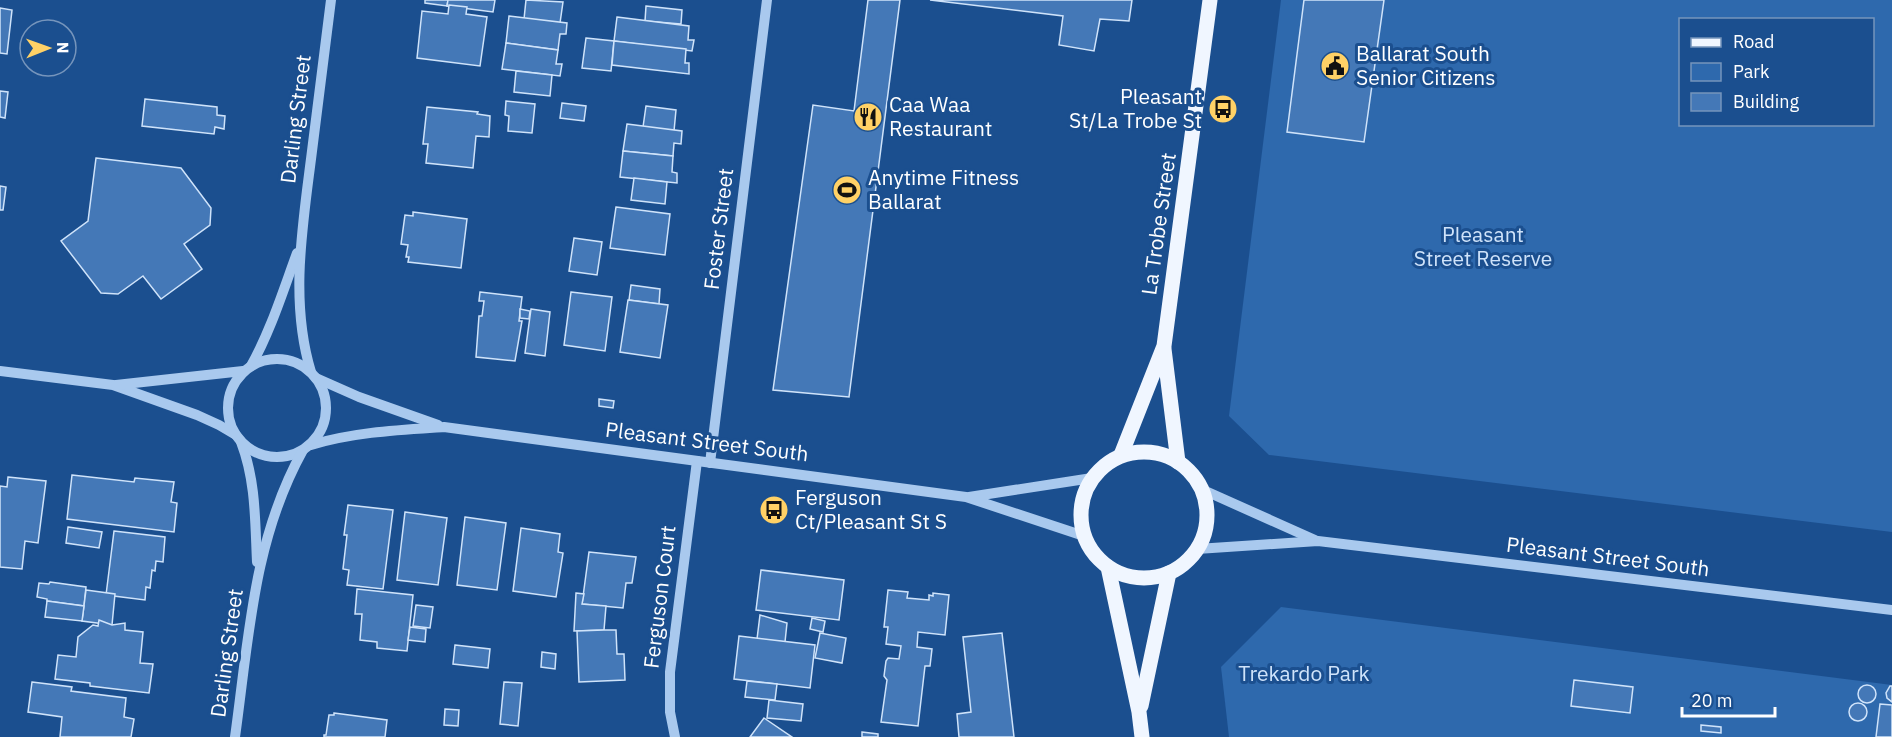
<svg xmlns="http://www.w3.org/2000/svg" width="1892" height="737" font-family="'IBM Plex Sans',sans-serif">
<rect width="100%" height="100%" fill="#1b4f8f"/>
<g fill="#2e69ad" fill-rule="evenodd">
<path d="M1281 0H1892V532L1269 455 1229 416ZM1680 20H1872V124H1680Z"/>
<polygon points="1281,607 1892,685 1892,737 1229,737 1221,667"/>
</g>
<g fill="#4478b7" stroke="#cfe3fa" stroke-width="1.5">
<polygon points="425,0 448,0 447,6 425,3"/>
<polygon points="448,0 495,0 493,12 447,6"/>
<polygon points="526,0 563,2 560,23 524,19"/>
<polygon points="868,0 900,0 849,397 773,390 813,105 854,111"/>
<polygon points="930,0 1132,0 1129,21 1100,19 1094,51 1059,45 1063,16"/>
<polygon points="1304,0 1384,0 1364,142 1287,132"/>
<polygon points="449,5 467,7 466,14 487,17 480,66 417,58 422,11 448,14"/>
<polygon points="646,6 682,10 681,24 645,21"/>
<polygon points="0,8 12,10 7,54 0,53"/>
<polygon points="509,16 567,23 566,34 560,34 558,50 506,43"/>
<polygon points="617,17 689,26 688,40 694,40 692,51 614,41"/>
<polygon points="586,38 614,41 611,71 582,68"/>
<polygon points="614,41 686,49 685,63 689,63 689,74 612,65"/>
<polygon points="506,43 558,50 556,64 562,64 560,76 502,69"/>
<polygon points="516,71 552,75 550,96 514,92"/>
<polygon points="0,91 8,92 5,118 0,117"/>
<polygon points="145,99 217,107 217,115 225,116 224,129 215,127 214,134 142,126"/>
<polygon points="506,101 535,104 532,133 508,131 509,116 505,115"/>
<polygon points="562,103 586,106 584,121 560,118"/>
<polygon points="646,106 676,110 674,131 643,127"/>
<polygon points="427,107 478,112 477,114 490,116 489,137 476,136 473,168 426,163 428,144 423,144"/>
<polygon points="627,124 682,131 681,144 674,143 673,156 623,151"/>
<polygon points="623,151 673,156 672,172 677,173 677,183 620,177"/>
<polygon points="96,158 181,168 211,208 210,225 184,244 202,269 161,299 143,276 118,294 101,293 61,241 88,221"/>
<polygon points="634,178 667,182 665,204 631,200"/>
<polygon points="0,186 6,187 3,210 0,210"/>
<polygon points="616,207 670,214 665,255 610,248"/>
<polygon points="413,212 467,219 461,268 408,262 409,257 406,257 408,245 401,244 405,215 413,216"/>
<polygon points="574,238 602,242 597,275 569,271"/>
<polygon points="631,285 660,289 659,304 629,300"/>
<polygon points="480,292 522,297 519,321 522,321 515,361 476,357 479,316 482,316 484,301 479,301"/>
<polygon points="571,292 612,297 605,351 564,345"/>
<polygon points="628,300 668,305 660,358 620,352"/>
<polygon points="520,309 530,311 529,319 520,318"/>
<polygon points="531,309 550,312 545,356 525,353"/>
<polygon points="599,399 614,401 613,408 599,406"/>
<polygon points="72,475 134,482 135,478 174,482 171,502 177,503 174,532 67,519"/>
<polygon points="8,477 46,481 38,543 25,541 22,569 0,567 0,486 7,487"/>
<polygon points="348,505 393,510 383,589 347,585 349,570 343,569 347,535 344,535"/>
<polygon points="405,512 447,518 438,585 397,580"/>
<polygon points="465,517 506,523 497,590 457,585"/>
<polygon points="68,527 102,532 99,548 66,543"/>
<polygon points="521,528 560,534 558,552 563,553 556,597 513,591"/>
<polygon points="114,531 165,537 163,562 156,561 155,571 152,570 150,588 146,587 145,600 106,595"/>
<polygon points="589,552 636,557 632,583 626,583 623,608 582,604"/>
<polygon points="761,570 844,580 839,620 756,610"/>
<polygon points="50,582 86,587 84,606 47,601 47,599 37,597 39,583 49,584"/>
<polygon points="357,589 413,595 407,651 377,648 377,642 360,640 362,614 355,614"/>
<polygon points="86,590 115,594 112,625 82,621"/>
<polygon points="888,590 908,592 907,598 929,600 929,595 933,596 933,593 949,595 945,635 918,632 917,647 932,649 930,666 925,666 918,726 881,722 887,680 884,676 886,661 888,658 899,659 901,646 886,644 888,627 884,627"/>
<polygon points="576,593 584,594 582,604 606,606 604,630 574,631"/>
<polygon points="47,601 84,606 82,621 45,617"/>
<polygon points="416,605 433,607 430,628 413,626"/>
<polygon points="760,615 787,623 785,642 757,639"/>
<polygon points="812,618 825,621 823,632 810,629"/>
<polygon points="99,620 112,625 125,623 125,630 143,632 140,663 153,664 149,693 90,686 90,683 55,679 58,655 76,657 78,637 93,625 98,626"/>
<polygon points="410,627 426,629 425,642 408,640"/>
<polygon points="604,630 616,630 617,654 624,654 625,680 579,682 577,631"/>
<polygon points="820,633 846,638 842,663 815,658"/>
<polygon points="1002,633 1014,737 959,737 957,714 971,712 963,637"/>
<polygon points="739,636 815,645 810,688 734,679"/>
<polygon points="455,645 490,649 488,668 453,664"/>
<polygon points="542,652 556,654 555,669 541,667"/>
<polygon points="1574,680 1633,687 1630,713 1571,706"/>
<polygon points="747,681 777,684 775,700 745,697"/>
<polygon points="32,682 72,687 71,691 126,698 124,717 134,719 131,737 60,737 62,717 28,712"/>
<polygon points="504,682 522,683 518,726 500,724"/>
<circle cx="1867" cy="694" r="9"/>
<polygon points="1890,686 1892,686 1892,702 1887,698 1886,693"/>
<polygon points="769,700 803,704 801,721 767,718"/>
<circle cx="1858" cy="712" r="9"/>
<polygon points="1880,704 1892,705 1892,737 1876,737"/>
<polygon points="445,709 459,710 458,726 444,725"/>
<polygon points="334,713 387,720 385,737 324,737 324,735 326,735 329,715 334,715"/>
<polygon points="764,718 792,737 750,737"/>
<polygon points="1701,725 1721,727 1721,733 1701,731"/>
<polygon points="862,732 878,734 878,737 862,737"/>
</g>
<g fill="none" stroke-linecap="round" stroke-linejoin="round">
<g stroke="#a9c9ee" stroke-width="10">
<circle cx="277" cy="408" r="49"/>
<path d="M251 366C271 330 283 291 297 253"/>
<polyline points="0,371 113,385 197,415 219,425 236,435"/>
<path d="M311 372C290 303 302 230 311 159 318 106 324 53 331 0"/>
<polyline points="316,378 359,397 438,425"/>
<polyline points="116,385 243,371"/>
<path d="M241 442C256 481 255 521 257 562"/>
<path d="M311 445C354 432 399 430 444 427L966 497 1084 536"/>
<polyline points="710,463 767,0"/>
<polyline points="1201,489 1315,540"/>
<polyline points="969,497 1092,478"/>
<polyline points="1197,549 1318,541 1892,610"/>
<path d="M235 737C249 637 253 540 303 450"/>
<polyline points="675,737 670,712 670,672 697,461"/>
</g>
<g stroke="#f0f6ff" stroke-width="15">
<polyline points="1164,349 1178,462"/>
<circle cx="1144" cy="515" r="63"/>
<polyline points="1121,455 1164,346 1210,0"/>
<polyline points="1108,567 1139,712 1142,737"/>
<polyline points="1141,706 1169,573"/>
</g>
</g>
<defs>
<g id="civic-disc" transform="scale(1.5)"><circle r="9.5" fill="#ffd166" stroke="#1b4f8f"/><path d="M-.6-6.5H3V-4.5H.6V-3L4-1V1h2V6H-6V1h2V-1L-.6-3ZM-1.2 2.5V6h2.4V2.5Z" fill="#111"/></g>
<g id="bus-disc" transform="scale(1.5)"><circle r="9.5" fill="#ffd166" stroke="#1b4f8f"/><path d="M-5-6H5V4H4V6H2V4H-2V6H-4V4H-5ZM-3.5-4V0h7V-4ZM-3.5 1.2v1.5H-2V1.2ZM2 1.2v1.5H3.5V1.2Z" fill="#111"/></g>
<g id="restaurant-disc" transform="scale(1.5)"><circle r="9.5" fill="#ffd166" stroke="#1b4f8f"/><path d="M-5-6h1v4h1v-4h1v4h1v-4h1v5L-1.5 .5V6h-2V.5L-5-1ZM5-6V6H3V1.5H1.5Q1.5-4 5-6Z" fill="#111"/></g>
<g id="stadium-disc" transform="scale(1.5)"><circle r="9.5" fill="#ffd166" stroke="#1b4f8f"/><path d="M0-5a6.5 5 0 1 0 0 10a6.5 5 0 1 0 0-10ZM-3.5-1.8h7v3.6h-7Z" fill="#111"/></g>
</defs>
<g fill-rule="evenodd">
<use href="#civic-disc" x="1335" y="66"/>
<use href="#bus-disc" x="1223" y="109"/>
<use href="#restaurant-disc" x="868" y="117"/>
<use href="#stadium-disc" x="847" y="190"/>
<use href="#bus-disc" x="774" y="510"/>
</g>
<g text-anchor="middle" stroke-width="6" stroke-linejoin="round" paint-order="stroke">
<g font-size="21" fill="#fff" stroke="#1b4f8f" text-anchor="start">
<text x="1356" y="61">Ballarat South<tspan x="1356" dy="24">Senior Citizens</tspan></text>
<text x="1202" y="104" text-anchor="end">Pleasant<tspan x="1202" dy="24">St/La Trobe St</tspan></text>
<text x="889" y="112">Caa Waa<tspan x="889" dy="24">Restaurant</tspan></text>
<text x="868" y="185">Anytime Fitness<tspan x="868" dy="24">Ballarat</tspan></text>
<text x="795" y="505">Ferguson<tspan x="795" dy="24">Ct/Pleasant St S</tspan></text>
</g>
<g font-size="21" fill="#fff" stroke="#1b4f8f">
<text transform="translate(296 119) rotate(-83)" y="7">Darling Street</text>
<text transform="translate(1159 224) rotate(-82)" y="7">La Trobe Street</text>
<text transform="translate(719 229) rotate(-83)" y="7">Foster Street</text>
<text transform="translate(707 442) rotate(7)" y="7">Pleasant Street South</text>
<text transform="translate(1608 557) rotate(7)" y="7">Pleasant Street South</text>
<text transform="translate(660 597) rotate(-83)" y="7">Ferguson Court</text>
<text transform="translate(227 653) rotate(-82)" y="7">Darling Street</text>
</g>
<g font-size="21" fill="#cfe3fa" stroke="#1b4f8f">
<text x="1483" y="242">Pleasant<tspan x="1483" dy="24">Street Reserve</tspan></text>
<text x="1304" y="681">Trekardo Park</text>
</g>
</g>
<rect x="1679" y="18" width="195" height="108" fill="#1b4f8f" stroke="#7695bc" stroke-width="1.5"/>
<rect x="1691" y="38" width="30" height="9" fill="#f0f6ff" stroke="#7695bc" stroke-width="1.5"/>
<text x="1733" y="48" font-size="18" fill="#ffffff">Road</text>
<rect x="1691" y="63" width="30" height="18" fill="#2e69ad" stroke="#7695bc" stroke-width="1.5"/>
<text x="1733" y="78" font-size="18" fill="#ffffff">Park</text>
<rect x="1691" y="93" width="30" height="18" fill="#4478b7" stroke="#7695bc" stroke-width="1.5"/>
<text x="1733" y="108" font-size="18" fill="#ffffff">Building</text>
<g transform="translate(48 48) rotate(89)"><circle r="28" fill="#1b4f8f" stroke="#7695bc" stroke-width="1.5"/>
<path d="M0-4.5L10 22L0 15L-10 22Z" fill="#ffd166"/>
<text y="-9" font-size="16" font-weight="bold" text-anchor="middle" fill="#ffffff">N</text>
</g>
<path d="M1682 707v9h93v-9" fill="none" stroke="#ffffff" stroke-width="3"/>
<text x="1691" y="707" font-size="18" fill="#ffffff" stroke="#1b4f8f" stroke-width="4.5" paint-order="stroke">20 m</text>
</svg>
